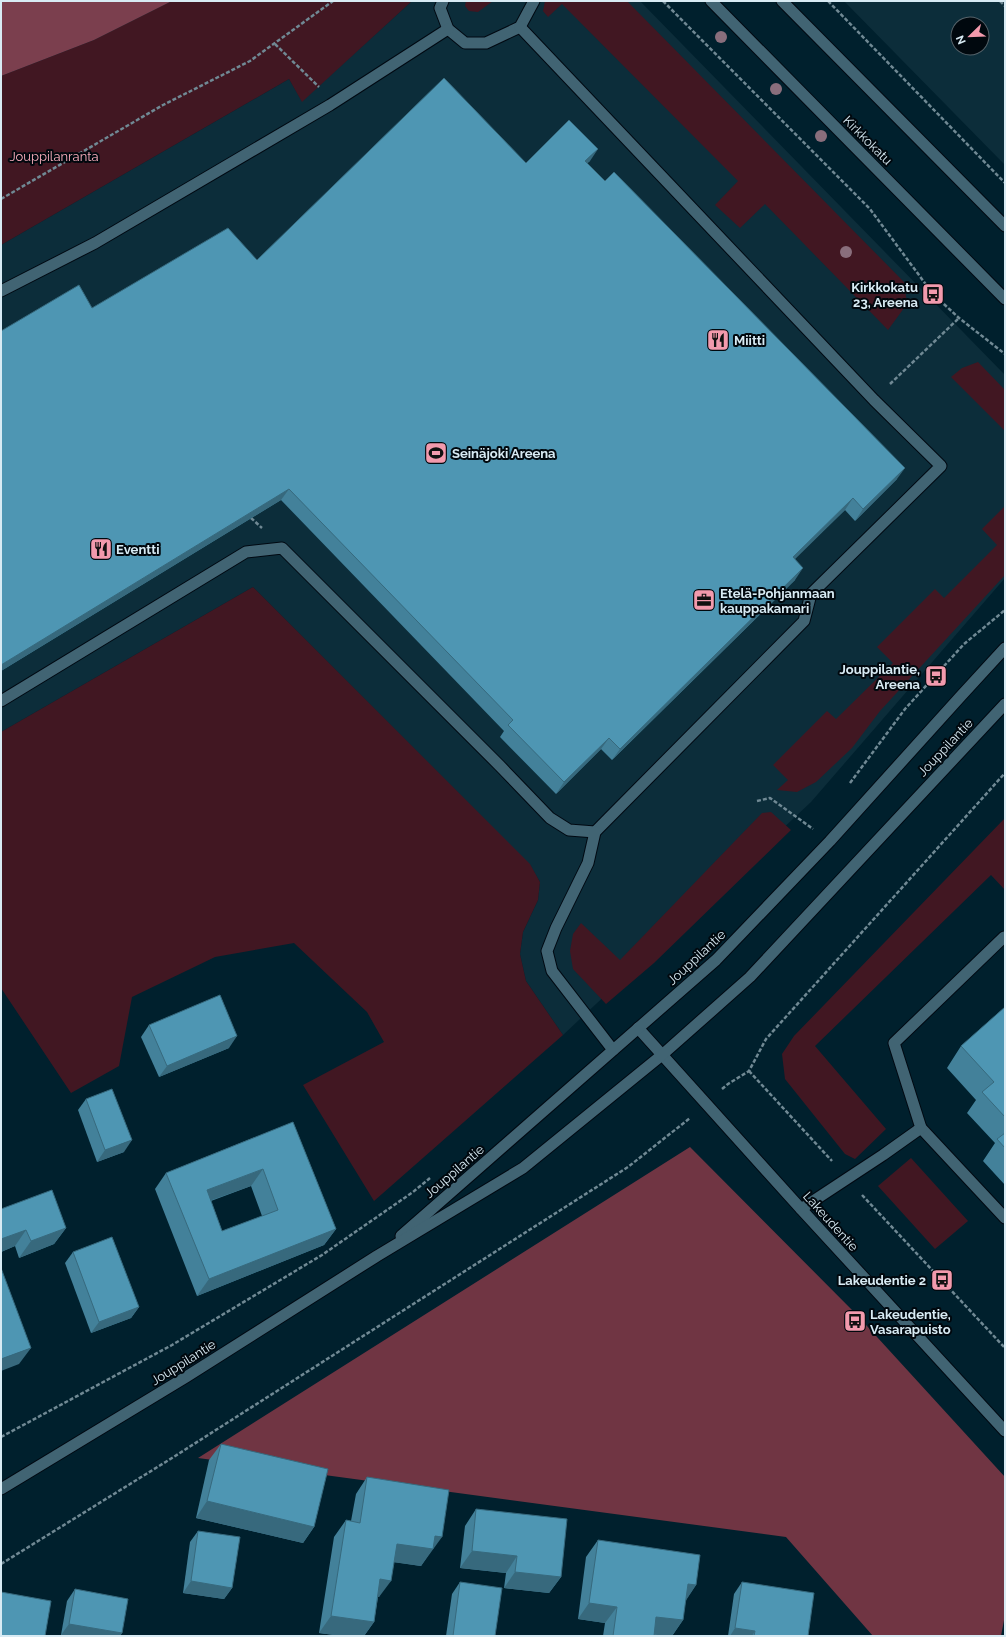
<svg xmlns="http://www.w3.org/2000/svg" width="1006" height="1637" font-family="Raleway,sans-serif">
<rect width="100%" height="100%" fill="#00202d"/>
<g fill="#0c2d3a" fill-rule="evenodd">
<polygon points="412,1 640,1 1005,375 1005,578 811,802 563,1035 526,981 520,954 523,932 538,900 540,882 530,865 253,587 1,732 1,245 289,79 302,101"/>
<path d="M844 1H1005V165ZM958 24H982V48H958Z"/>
</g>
<g fill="#411722">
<polygon points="172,1 412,1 302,102 289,79 1,245 1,76 94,40"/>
<polygon points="466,1 493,1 478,12 469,11 465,6"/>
<polygon points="545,1 627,1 904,282 907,304 888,330 765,204 740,228 715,205 738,181 562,4 548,17 543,11"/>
<polygon points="978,362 1005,390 1005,431 951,377 962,368"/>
<polygon points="1005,506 1005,575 880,711 852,748 816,782 797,792 777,790 788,780 773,765 827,711 836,719 893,663 877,647 935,589 944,598 997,545 982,529"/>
<polygon points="253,587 530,864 540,882 538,900 523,932 520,954 526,981 563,1035 374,1201 303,1085 384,1042 367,1012 294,943 215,957 132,997 119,1066 71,1093 1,988 1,732"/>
<polygon points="771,812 791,830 654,963 606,1004 573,969 570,951 573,934 581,923 620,960 762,813"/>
<polygon points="1005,818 1005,890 991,875 815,1046 886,1129 855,1159 845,1154 785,1079 782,1054 794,1036"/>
<polygon points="911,1158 968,1221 935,1249 878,1186"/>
</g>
<polygon fill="#703543" points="690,1147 856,1314 1005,1477 1005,1615 1001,1636 873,1636 786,1537 198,1458"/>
<polygon fill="#7b3f4e" points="1,1 172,1 94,40 1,76"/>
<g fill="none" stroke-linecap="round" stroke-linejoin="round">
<g stroke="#000912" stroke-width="13">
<g id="service">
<polyline points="443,1 440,8 448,29 465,43 486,43 520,27 534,1"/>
<polyline points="1,291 95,243 330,105 448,29"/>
<polyline points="1,701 246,552 282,548 500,766 550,818 569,830 595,832 804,621 811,594 941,466 874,400 520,27"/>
<polyline points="595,832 588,863 556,928 547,951 552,971 613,1050"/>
<polyline points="921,1128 1005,1218"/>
<polyline points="801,1209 883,1155 921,1128 894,1043 1004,937"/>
</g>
</g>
<g stroke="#000912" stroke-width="13">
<polyline id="tertiary" points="638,1028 801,1209 1005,1431"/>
</g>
<g stroke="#000912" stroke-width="13">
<g id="secondary">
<polyline points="711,1 1005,299"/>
<polyline points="782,1 1005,226"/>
<polyline points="401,1236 716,960 830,841 960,697 1005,648"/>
<polyline points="1,1489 186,1377 377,1256 523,1168 662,1055 750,977 1005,704"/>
</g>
</g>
<g stroke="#708994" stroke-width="2.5" stroke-dasharray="4 2" stroke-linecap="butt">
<polyline points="663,1 870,209 933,294 959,318 1005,354"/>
<polyline points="828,1 1005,183"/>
<polyline points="1000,1 1005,6"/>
<polyline points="275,44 319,87"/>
<polyline points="1,199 163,105 250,61 333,1"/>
<polyline points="890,384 959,318"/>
<polyline points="251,518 262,528"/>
<polyline points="850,783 905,709 964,644 1005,610"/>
<polyline points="757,801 770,798 813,829"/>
<polyline points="749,1071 832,1161"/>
<polyline points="722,1089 728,1084 749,1071 766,1039 1005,773"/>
<polyline points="862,1195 1005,1348"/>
<polyline points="1,1437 172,1345 322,1255 413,1192 430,1178"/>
<polyline points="1,1564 172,1458 628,1167 690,1118"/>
</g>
<use href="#service" stroke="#416473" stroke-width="11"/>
<use href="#tertiary" stroke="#416473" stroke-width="11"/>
<use href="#secondary" stroke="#416473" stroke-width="11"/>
</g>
<g fill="#896e7c">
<circle cx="721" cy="37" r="6"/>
<circle cx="776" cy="89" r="6"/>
<circle cx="821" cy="136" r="6"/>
<circle cx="846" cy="252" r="6"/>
</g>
<g fill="#43819a" fill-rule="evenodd">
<polygon points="590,161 587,163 897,479 855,521 845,510 794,559 795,580 612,760 601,749 556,794 500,737 504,731 281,500 1,671 1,331 92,308 257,260 526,163"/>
<polygon points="1005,1007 1005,1185 983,1161 995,1143 967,1113 976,1100 947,1068 961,1046"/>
<polygon points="149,1025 229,1048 159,1077 141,1037"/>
<polygon points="86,1099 124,1152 97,1162 78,1110"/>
<path d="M293 1122 336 1229 324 1245 197 1296 155 1189 166 1173ZM251 1186 262 1216 222 1231 211 1201Z"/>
<polygon points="1,1209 66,1228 54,1244 19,1258 15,1246 1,1252"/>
<polygon points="73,1252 139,1307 131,1318 91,1333 65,1263"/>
<polygon points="221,1444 314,1527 303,1543 196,1518 209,1460"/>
<polygon points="367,1477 430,1554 429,1554 421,1566 394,1562 379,1597 378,1597 374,1622 364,1636 342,1636 319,1633 334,1537 346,1520 351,1521 356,1494"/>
<polygon points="476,1509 561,1577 549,1593 504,1588 506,1573 460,1568 465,1526"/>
<polygon points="198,1531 232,1588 224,1599 183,1593 190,1542"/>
<polygon points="598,1540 696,1585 685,1601 683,1620 672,1636 664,1636 654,1635 654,1636 603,1636 605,1623 578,1619 586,1557"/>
<polygon points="460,1582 495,1636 446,1636 452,1594"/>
<polygon points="742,1582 808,1636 728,1636 734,1594"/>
<polygon points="75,1589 122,1633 120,1636 66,1636 61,1635 67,1601"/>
</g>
<g fill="#37697d">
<polygon points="598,149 590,161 577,173 585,161"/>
<polygon points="905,468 897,479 855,521 863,509"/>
<polygon points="289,489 281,500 1,671 1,665"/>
<polygon points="853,498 845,510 785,569 793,557"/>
<polygon points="803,568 795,580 612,760 620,749"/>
<polygon points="609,738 601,749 556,794 564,782"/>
<polygon points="237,1036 229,1048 159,1077 167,1066"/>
<polygon points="132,1140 124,1152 97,1162 105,1150"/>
<polygon points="263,1169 251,1186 195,1206 207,1190"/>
<polygon points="66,1228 54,1244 19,1258 31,1241"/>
<polygon points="336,1229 324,1245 197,1296 209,1279"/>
<polygon points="26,1230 15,1246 1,1252 1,1239"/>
<polygon points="139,1307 131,1318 91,1333 99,1322"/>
<polygon points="31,1348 19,1364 1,1371 1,1359"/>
<polygon points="207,1501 314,1527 303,1543 196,1518"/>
<polygon points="435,1536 442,1537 421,1566 385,1561 397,1544"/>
<polygon points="472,1551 517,1556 506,1573 460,1568"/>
<polygon points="515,1572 561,1577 549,1593 504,1588"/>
<polygon points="380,1579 391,1581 379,1597 369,1596"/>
<polygon points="191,1581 232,1588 224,1599 183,1593"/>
<polygon points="688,1584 696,1585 685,1602"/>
<polygon points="589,1603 617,1607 605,1623 578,1619"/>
<polygon points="331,1616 374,1622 364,1636 342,1636 319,1633"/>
<polygon points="656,1617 683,1620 672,1636 664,1636 645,1633"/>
<polygon points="69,1624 122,1633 120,1636 66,1636 61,1635"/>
<polygon points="735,1628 755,1631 752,1636 730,1636"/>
</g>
<g fill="#4e96b3" stroke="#37697d" fill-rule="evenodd">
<polygon points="444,78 526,163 569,120 598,149 585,161 605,181 614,172 905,468 863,509 853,498 793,557 803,568 620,749 609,738 564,782 508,725 513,720 289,489 1,665 1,331 79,285 92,308 228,228 257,260"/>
<polygon points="220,995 237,1036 167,1066 149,1025"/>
<polygon points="1005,1007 1005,1117 982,1092 994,1082 961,1046"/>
<polygon points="112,1089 132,1140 105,1150 86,1099"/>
<path d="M293 1122 336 1229 209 1279 166 1173ZM263 1169 278 1210 222 1231 207 1190Z"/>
<polygon points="1005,1133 1005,1148 997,1139"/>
<polygon points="52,1190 66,1228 31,1241 26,1230 1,1239 1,1209"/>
<polygon points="112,1237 139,1307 99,1322 73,1252"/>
<polygon points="1,1268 31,1348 1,1359"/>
<polygon points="221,1444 328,1469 314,1527 207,1501"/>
<polygon points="367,1477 449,1490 442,1537 435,1536 433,1549 397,1544 391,1581 380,1579 374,1622 331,1616 346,1520 360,1523"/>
<polygon points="476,1509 567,1519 561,1577 515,1572 517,1556 472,1551"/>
<polygon points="198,1531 240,1537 232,1588 191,1581"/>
<polygon points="598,1540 700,1555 696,1585 688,1584 683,1620 656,1617 654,1636 613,1636 617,1607 589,1603"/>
<polygon points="460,1582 502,1588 495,1636 453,1636"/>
<polygon points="742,1582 814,1593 808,1636 754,1636 755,1631 735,1628"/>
<polygon points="75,1589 128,1599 122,1633 69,1624"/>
<polygon points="1,1592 51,1601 45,1636 1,1636"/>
</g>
<defs>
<g id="bus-square" transform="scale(1.15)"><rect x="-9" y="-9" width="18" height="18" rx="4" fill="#f29aad" stroke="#00080e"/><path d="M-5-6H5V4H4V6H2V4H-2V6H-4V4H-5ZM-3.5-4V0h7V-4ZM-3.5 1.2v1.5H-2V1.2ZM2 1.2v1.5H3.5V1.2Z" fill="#111"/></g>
<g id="restaurant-square" transform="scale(1.15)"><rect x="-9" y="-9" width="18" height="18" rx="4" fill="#f29aad" stroke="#00080e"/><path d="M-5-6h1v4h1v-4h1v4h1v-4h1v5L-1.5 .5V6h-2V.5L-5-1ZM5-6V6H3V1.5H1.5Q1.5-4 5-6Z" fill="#111"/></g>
<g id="stadium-square" transform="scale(1.15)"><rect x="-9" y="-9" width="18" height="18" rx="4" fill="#f29aad" stroke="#00080e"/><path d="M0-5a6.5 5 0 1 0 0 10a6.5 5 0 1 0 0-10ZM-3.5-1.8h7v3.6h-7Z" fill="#111"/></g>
<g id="office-square" transform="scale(1.15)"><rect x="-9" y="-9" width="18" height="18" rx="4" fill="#f29aad" stroke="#00080e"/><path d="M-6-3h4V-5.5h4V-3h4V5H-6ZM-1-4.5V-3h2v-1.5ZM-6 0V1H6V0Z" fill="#111"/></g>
</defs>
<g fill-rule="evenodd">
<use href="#bus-square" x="933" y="294"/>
<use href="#restaurant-square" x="718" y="340"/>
<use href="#stadium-square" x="436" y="453"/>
<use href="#restaurant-square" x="101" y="549"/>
<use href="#office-square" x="704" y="600"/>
<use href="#bus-square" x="936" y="676"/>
<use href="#bus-square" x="942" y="1280"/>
<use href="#bus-square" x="855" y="1321"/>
</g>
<g text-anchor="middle" stroke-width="4" stroke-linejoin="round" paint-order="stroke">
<g font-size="13" fill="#d8ebf4" stroke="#00080e">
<text transform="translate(868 140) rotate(45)" y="5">Kirkkokatu</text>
<text transform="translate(945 747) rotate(-47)" y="5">Jouppilantie</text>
<text transform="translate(696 957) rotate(-43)" y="5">Jouppilantie</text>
<text transform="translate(454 1171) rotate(-41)" y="5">Jouppilantie</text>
<text transform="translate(831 1221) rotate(48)" y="5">Lakeudentie</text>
<text transform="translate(183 1362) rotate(-32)" y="5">Jouppilantie</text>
</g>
<g font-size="13" fill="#f9adbc" stroke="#00080e">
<text x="54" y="161">Jouppilanranta</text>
</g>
<g font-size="13" font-weight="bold" fill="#d8ebf4" stroke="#00080e" text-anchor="start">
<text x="918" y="292" text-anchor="end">Kirkkokatu<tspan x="918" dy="15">23, Areena</tspan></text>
<text x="734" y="345">Miitti</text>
<text x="452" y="458">Seinäjoki Areena</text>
<text x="116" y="554">Eventti</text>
<text x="720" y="598">Etelä-Pohjanmaan<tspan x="720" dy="15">kauppakamari</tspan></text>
<text x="920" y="674" text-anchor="end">Jouppilantie,<tspan x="920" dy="15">Areena</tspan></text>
<text x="926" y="1285" text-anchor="end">Lakeudentie 2</text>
<text x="870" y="1319">Lakeudentie,<tspan x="870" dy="15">Vasarapuisto</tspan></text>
</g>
</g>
<rect width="1006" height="1637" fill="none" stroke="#d8ebf4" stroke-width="4"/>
<g transform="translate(970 36) rotate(247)"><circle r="19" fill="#00080e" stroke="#56636a"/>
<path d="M0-3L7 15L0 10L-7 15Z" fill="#f29aad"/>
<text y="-6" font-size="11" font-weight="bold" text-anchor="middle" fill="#d8ebf4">N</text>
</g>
</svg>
